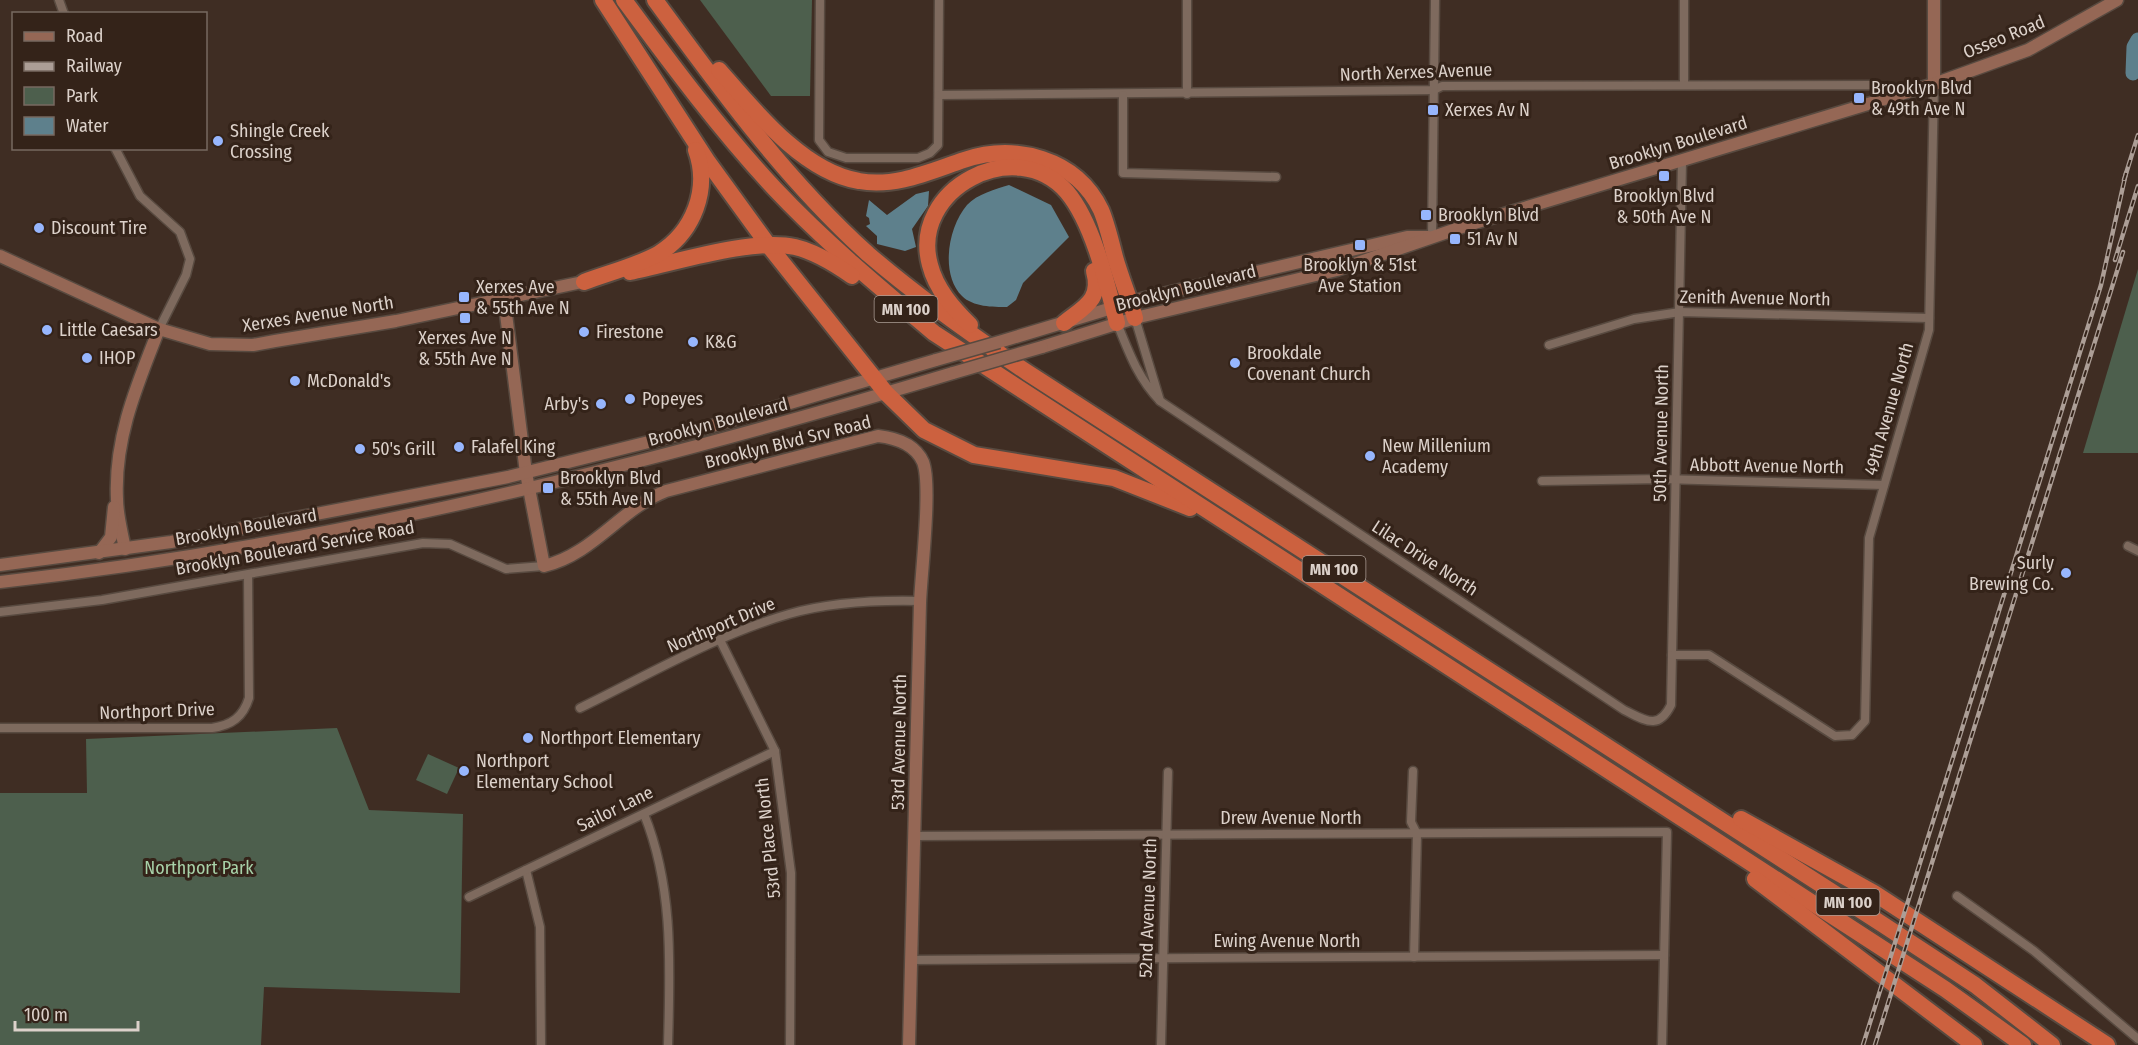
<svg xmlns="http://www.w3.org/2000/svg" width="2138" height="1045" font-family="'Fira Sans Condensed',sans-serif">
<rect width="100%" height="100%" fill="#3f2d23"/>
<g fill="#4d5f4d">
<polygon points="700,0 812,0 810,96 771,96"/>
<polygon points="2138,269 2138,453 2083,453"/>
<polygon points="337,728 369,810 463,814 460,993 264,987 261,1045 0,1045 0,793 87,793 86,739"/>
<polygon points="428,754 459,768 447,794 416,780"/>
</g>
<g fill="#5e808c">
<path d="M1009 185 1051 205 1069 237 1023 283 1016 300 1007 307C993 307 973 307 962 296 940 274 948 227 967 205 977 194 996 189 1009 185Z"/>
<polygon points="929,191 928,206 912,229 916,247 905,251 877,244 877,236 866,226 870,224 869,218 866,216 869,200 887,215 916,194"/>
</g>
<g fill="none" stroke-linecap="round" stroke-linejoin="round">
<polyline stroke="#5e808c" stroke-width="15" points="2133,73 2134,47 2138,40"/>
<g stroke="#584a40" stroke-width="11">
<g id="street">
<polyline points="59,0 64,14"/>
<polyline points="820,0 819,140 828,152 846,158 918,158 930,153 938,145 939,0"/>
<polyline points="1684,0 1684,84"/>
<polyline points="1187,94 1187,0"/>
<polyline points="939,95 1434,90 1442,86 1877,85 1882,88 1886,98"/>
<polyline points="1123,95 1123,173 1276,177"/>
<polyline points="115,148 140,196 180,232 190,259 186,275 159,329"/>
<polyline points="1432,237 1435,0"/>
<path d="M1117 323C1129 353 1138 378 1160 401L1135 318"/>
<polyline points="1549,345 1634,319 1680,312 1929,318"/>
<path d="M1160 401 1624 710C1645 720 1658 731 1671 705L1682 162"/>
<polyline points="1542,481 1662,479 1884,485"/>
<polyline points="2128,546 2138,551"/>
<polyline points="0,612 102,600 423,543 450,544 506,569 544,566"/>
<polyline points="720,640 775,751 791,873 790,1045"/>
<polyline points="1672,655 1709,655 1835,736 1852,735 1865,721 1869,538 1929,330 1934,84"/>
<path d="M580 708C648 675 716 635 789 614 831 602 876 600 920 601"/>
<path d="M0 728H212C232 725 243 717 249 698L248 575"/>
<polyline points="1413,771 1411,822 1417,834 1414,957"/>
<path d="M644 814C674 888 670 966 668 1045"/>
<polyline points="915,836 1667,832 1662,1045"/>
<polyline points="526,870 540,927 541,1045"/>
<polyline points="1957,896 2034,951 2138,1039"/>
<polyline points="469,897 775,751"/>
<polyline points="911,960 1664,955"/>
<polyline points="1161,1045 1168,772"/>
</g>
</g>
<g stroke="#584a40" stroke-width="15">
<g id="secondary">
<polyline points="1934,84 1934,0"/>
<polyline points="0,256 159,329 210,344 253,345 275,341 396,321 592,280"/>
<path d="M504 298 526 473 544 566C594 554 620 509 666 491L878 436C896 438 915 444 923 462 932 485 921 574 920 603 916 750 913 898 909 1045"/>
<polyline points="999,342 1145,298 1407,237 1428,237"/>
<polyline points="1042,347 1135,318 1337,270 1468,225 1934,84 2028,50 2117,0"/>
<path d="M125 549C122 533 117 515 117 499 114 438 137 385 159 329"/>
<polyline points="99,553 111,537 114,507"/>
<polyline points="0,565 171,542 508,477 705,428 936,360"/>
<path d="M0 582C324 546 641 467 953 373"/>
</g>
</g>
<g stroke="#584a40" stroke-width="20">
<g id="highway">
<polyline points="603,0 708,162 769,246 886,393 924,430 974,455 1114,478 1190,508"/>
<path d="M624 0C672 65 720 130 775 189 824 241 879 287 934 333L1945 989 2023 1045"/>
<path d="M655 0C721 90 785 179 868 254 919 298 973 336 1028 373L1882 924 1975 985 2052 1045"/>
<path d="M719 70C754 110 803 172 859 181 895 188 931 171 964 160 1015 143 1076 158 1101 210 1107 224 1111 242 1115 257 1121 278 1129 297 1135 318"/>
<path d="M630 272C675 263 751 238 795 247 816 252 835 264 852 276"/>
<path d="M584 282C608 273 636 266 658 254 694 232 710 189 696 150"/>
<path d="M1064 323C1084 307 1102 300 1094 271"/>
<path d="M970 325C953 308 936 289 930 265 909 189 1016 133 1067 192 1093 223 1107 284 1117 323"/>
<polyline points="1741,819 1874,893 2107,1045"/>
<polyline points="1755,879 1974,1045"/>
</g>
</g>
<use href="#street" stroke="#7e6a5e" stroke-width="8"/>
<use href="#secondary" stroke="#956755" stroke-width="12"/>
<use href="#highway" stroke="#cc613f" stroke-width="16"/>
<g stroke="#ac9e96" stroke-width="4.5">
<g id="rail">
<polyline points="2124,180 2138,135"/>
<polyline points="2115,260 2138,186"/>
<polyline points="1863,1045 2101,285 2126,173"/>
<polyline points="1875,1045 2123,252"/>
</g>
</g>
<use href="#rail" stroke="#342319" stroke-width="2" stroke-dasharray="7" stroke-linecap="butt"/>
<g stroke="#584a40" stroke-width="15" stroke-linecap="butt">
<g id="secondary-bridge">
<polyline points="936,360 999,342"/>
<polyline points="953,373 1042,347"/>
</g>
</g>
<use href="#secondary-bridge" stroke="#956755" stroke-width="12"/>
</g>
<g fill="#97b6fd" stroke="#342319" stroke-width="2">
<rect x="1853" y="92" width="12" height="12" rx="3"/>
<rect x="1427" y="104" width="12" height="12" rx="3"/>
<circle cx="218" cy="141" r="6"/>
<rect x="1658" y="170" width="12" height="12" rx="3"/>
<rect x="1420" y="209" width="12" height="12" rx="3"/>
<circle cx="39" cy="228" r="6"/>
<rect x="1449" y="233" width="12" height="12" rx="3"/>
<rect x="1354" y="239" width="12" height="12" rx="3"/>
<rect x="458" y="291" width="12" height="12" rx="3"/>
<rect x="459" y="312" width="12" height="12" rx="3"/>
<circle cx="47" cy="330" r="6"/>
<circle cx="584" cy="332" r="6"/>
<circle cx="693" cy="342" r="6"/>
<circle cx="87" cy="358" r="6"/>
<circle cx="1235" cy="363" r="6"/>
<circle cx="295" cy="381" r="6"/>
<circle cx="630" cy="399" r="6"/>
<circle cx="601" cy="404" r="6"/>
<circle cx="459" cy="447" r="6"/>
<circle cx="360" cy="449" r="6"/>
<circle cx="1370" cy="456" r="6"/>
<rect x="542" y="482" width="12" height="12" rx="3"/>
<circle cx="2066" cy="573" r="6"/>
<circle cx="528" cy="738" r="6"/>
<circle cx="464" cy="771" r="6"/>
</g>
<g text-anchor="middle" stroke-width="6" stroke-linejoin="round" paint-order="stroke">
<g fill="#342319" stroke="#aa9d95" stroke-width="1.5">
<rect x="874.5" y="296" width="63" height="26" rx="4.5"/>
<rect x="1302.5" y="556" width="63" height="26" rx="4.5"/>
<rect x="1816.5" y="889" width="63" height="26" rx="4.5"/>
</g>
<g font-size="16" font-weight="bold" fill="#dcd1ca">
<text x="906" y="315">MN 100</text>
<text x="1334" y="575">MN 100</text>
<text x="1848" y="908">MN 100</text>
</g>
<g font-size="18" fill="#dcd1ca" stroke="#342319">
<text transform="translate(2004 37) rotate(-22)" y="6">Osseo Road</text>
<text transform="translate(1416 72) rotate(-2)" y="6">North Xerxes Avenue</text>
<text transform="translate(1678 143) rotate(-17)" y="6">Brooklyn Boulevard</text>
<text transform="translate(1186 288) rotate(-14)" y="6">Brooklyn Boulevard</text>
<text transform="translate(1755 298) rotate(1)" y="6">Zenith Avenue North</text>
<text transform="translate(318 314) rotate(-9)" y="6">Xerxes Avenue North</text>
<text transform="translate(1889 409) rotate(-74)" y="6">49th Avenue North</text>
<text transform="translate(718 422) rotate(-15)" y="6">Brooklyn Boulevard</text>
<text transform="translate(1661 433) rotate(-89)" y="6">50th Avenue North</text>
<text transform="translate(788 442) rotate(-14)" y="6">Brooklyn Blvd Srv Road</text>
<text transform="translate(1767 466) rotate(1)" y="6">Abbott Avenue North</text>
<text transform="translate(246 527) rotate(-10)" y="6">Brooklyn Boulevard</text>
<text transform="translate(295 548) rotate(-10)" y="6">Brooklyn Boulevard Service Road</text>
<text transform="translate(1425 558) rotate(33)" y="6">Lilac Drive North</text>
<text transform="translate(721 625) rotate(-23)" y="6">Northport Drive</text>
<text transform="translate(157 711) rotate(-2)" y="6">Northport Drive</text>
<text transform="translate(899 742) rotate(-89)" y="6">53rd Avenue North</text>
<text transform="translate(615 809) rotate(-26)" y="6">Sailor Lane</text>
<text x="1291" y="824">Drew Avenue North</text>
<text transform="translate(768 838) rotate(-96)" y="6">53rd Place North</text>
<text transform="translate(1148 908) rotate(-88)" y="6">52nd Avenue North</text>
<text x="1287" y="947">Ewing Avenue North</text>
</g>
<g font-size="18" fill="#dcd1ca" stroke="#342319" text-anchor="start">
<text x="1871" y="94">Brooklyn Blvd<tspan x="1871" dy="21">&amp; 49th Ave N</tspan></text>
<text x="1445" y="116">Xerxes Av N</text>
<text x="230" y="137">Shingle Creek<tspan x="230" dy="21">Crossing</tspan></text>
<text x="1664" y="202" text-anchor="middle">Brooklyn Blvd<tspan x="1664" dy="21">&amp; 50th Ave N</tspan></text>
<text x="1438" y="221">Brooklyn Blvd</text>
<text x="51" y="234">Discount Tire</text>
<text x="1467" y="245">51 Av N</text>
<text x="1360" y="271" text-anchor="middle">Brooklyn &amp; 51st<tspan x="1360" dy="21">Ave Station</tspan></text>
<text x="476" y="293">Xerxes Ave<tspan x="476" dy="21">&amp; 55th Ave N</tspan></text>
<text x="59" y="336">Little Caesars</text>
<text x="596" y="338">Firestone</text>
<text x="465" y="344" text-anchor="middle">Xerxes Ave N<tspan x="465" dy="21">&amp; 55th Ave N</tspan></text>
<text x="705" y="348">K&amp;G</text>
<text x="1247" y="359">Brookdale<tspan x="1247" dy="21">Covenant Church</tspan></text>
<text x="99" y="364">IHOP</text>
<text x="307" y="387">McDonald's</text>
<text x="642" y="405">Popeyes</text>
<text x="589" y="410" text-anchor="end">Arby's</text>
<text x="1382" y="452">New Millenium<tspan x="1382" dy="21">Academy</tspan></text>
<text x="471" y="453">Falafel King</text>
<text x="372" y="455">50's Grill</text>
<text x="560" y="484">Brooklyn Blvd<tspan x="560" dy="21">&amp; 55th Ave N</tspan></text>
<text x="2054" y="569" text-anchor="end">Surly<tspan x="2054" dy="21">Brewing Co.</tspan></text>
<text x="540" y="744">Northport Elementary</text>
<text x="476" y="767">Northport<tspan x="476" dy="21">Elementary School</tspan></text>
</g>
<g font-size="18" fill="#a8d2a9" stroke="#342319">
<text x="199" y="874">Northport Park</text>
</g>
</g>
<rect x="12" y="12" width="195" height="138" fill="#342319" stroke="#776960" stroke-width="1.5"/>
<rect x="24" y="32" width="30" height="9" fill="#956755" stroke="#776960" stroke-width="1.5"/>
<text x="66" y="42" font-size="18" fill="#dcd1ca">Road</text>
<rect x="24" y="62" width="30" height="9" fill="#ac9e96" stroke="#776960" stroke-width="1.5"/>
<text x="66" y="72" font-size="18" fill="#dcd1ca">Railway</text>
<rect x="24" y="87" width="30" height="18" fill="#4d5f4d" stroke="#776960" stroke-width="1.5"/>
<text x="66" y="102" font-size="18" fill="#dcd1ca">Park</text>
<rect x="24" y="117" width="30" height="18" fill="#5e808c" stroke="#776960" stroke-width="1.5"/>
<text x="66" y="132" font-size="18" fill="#dcd1ca">Water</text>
<path d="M15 1021v9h123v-9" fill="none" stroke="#dcd1ca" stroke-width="3"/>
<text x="24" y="1021" font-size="18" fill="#dcd1ca" stroke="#342319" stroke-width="4.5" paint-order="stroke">100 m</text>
</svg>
